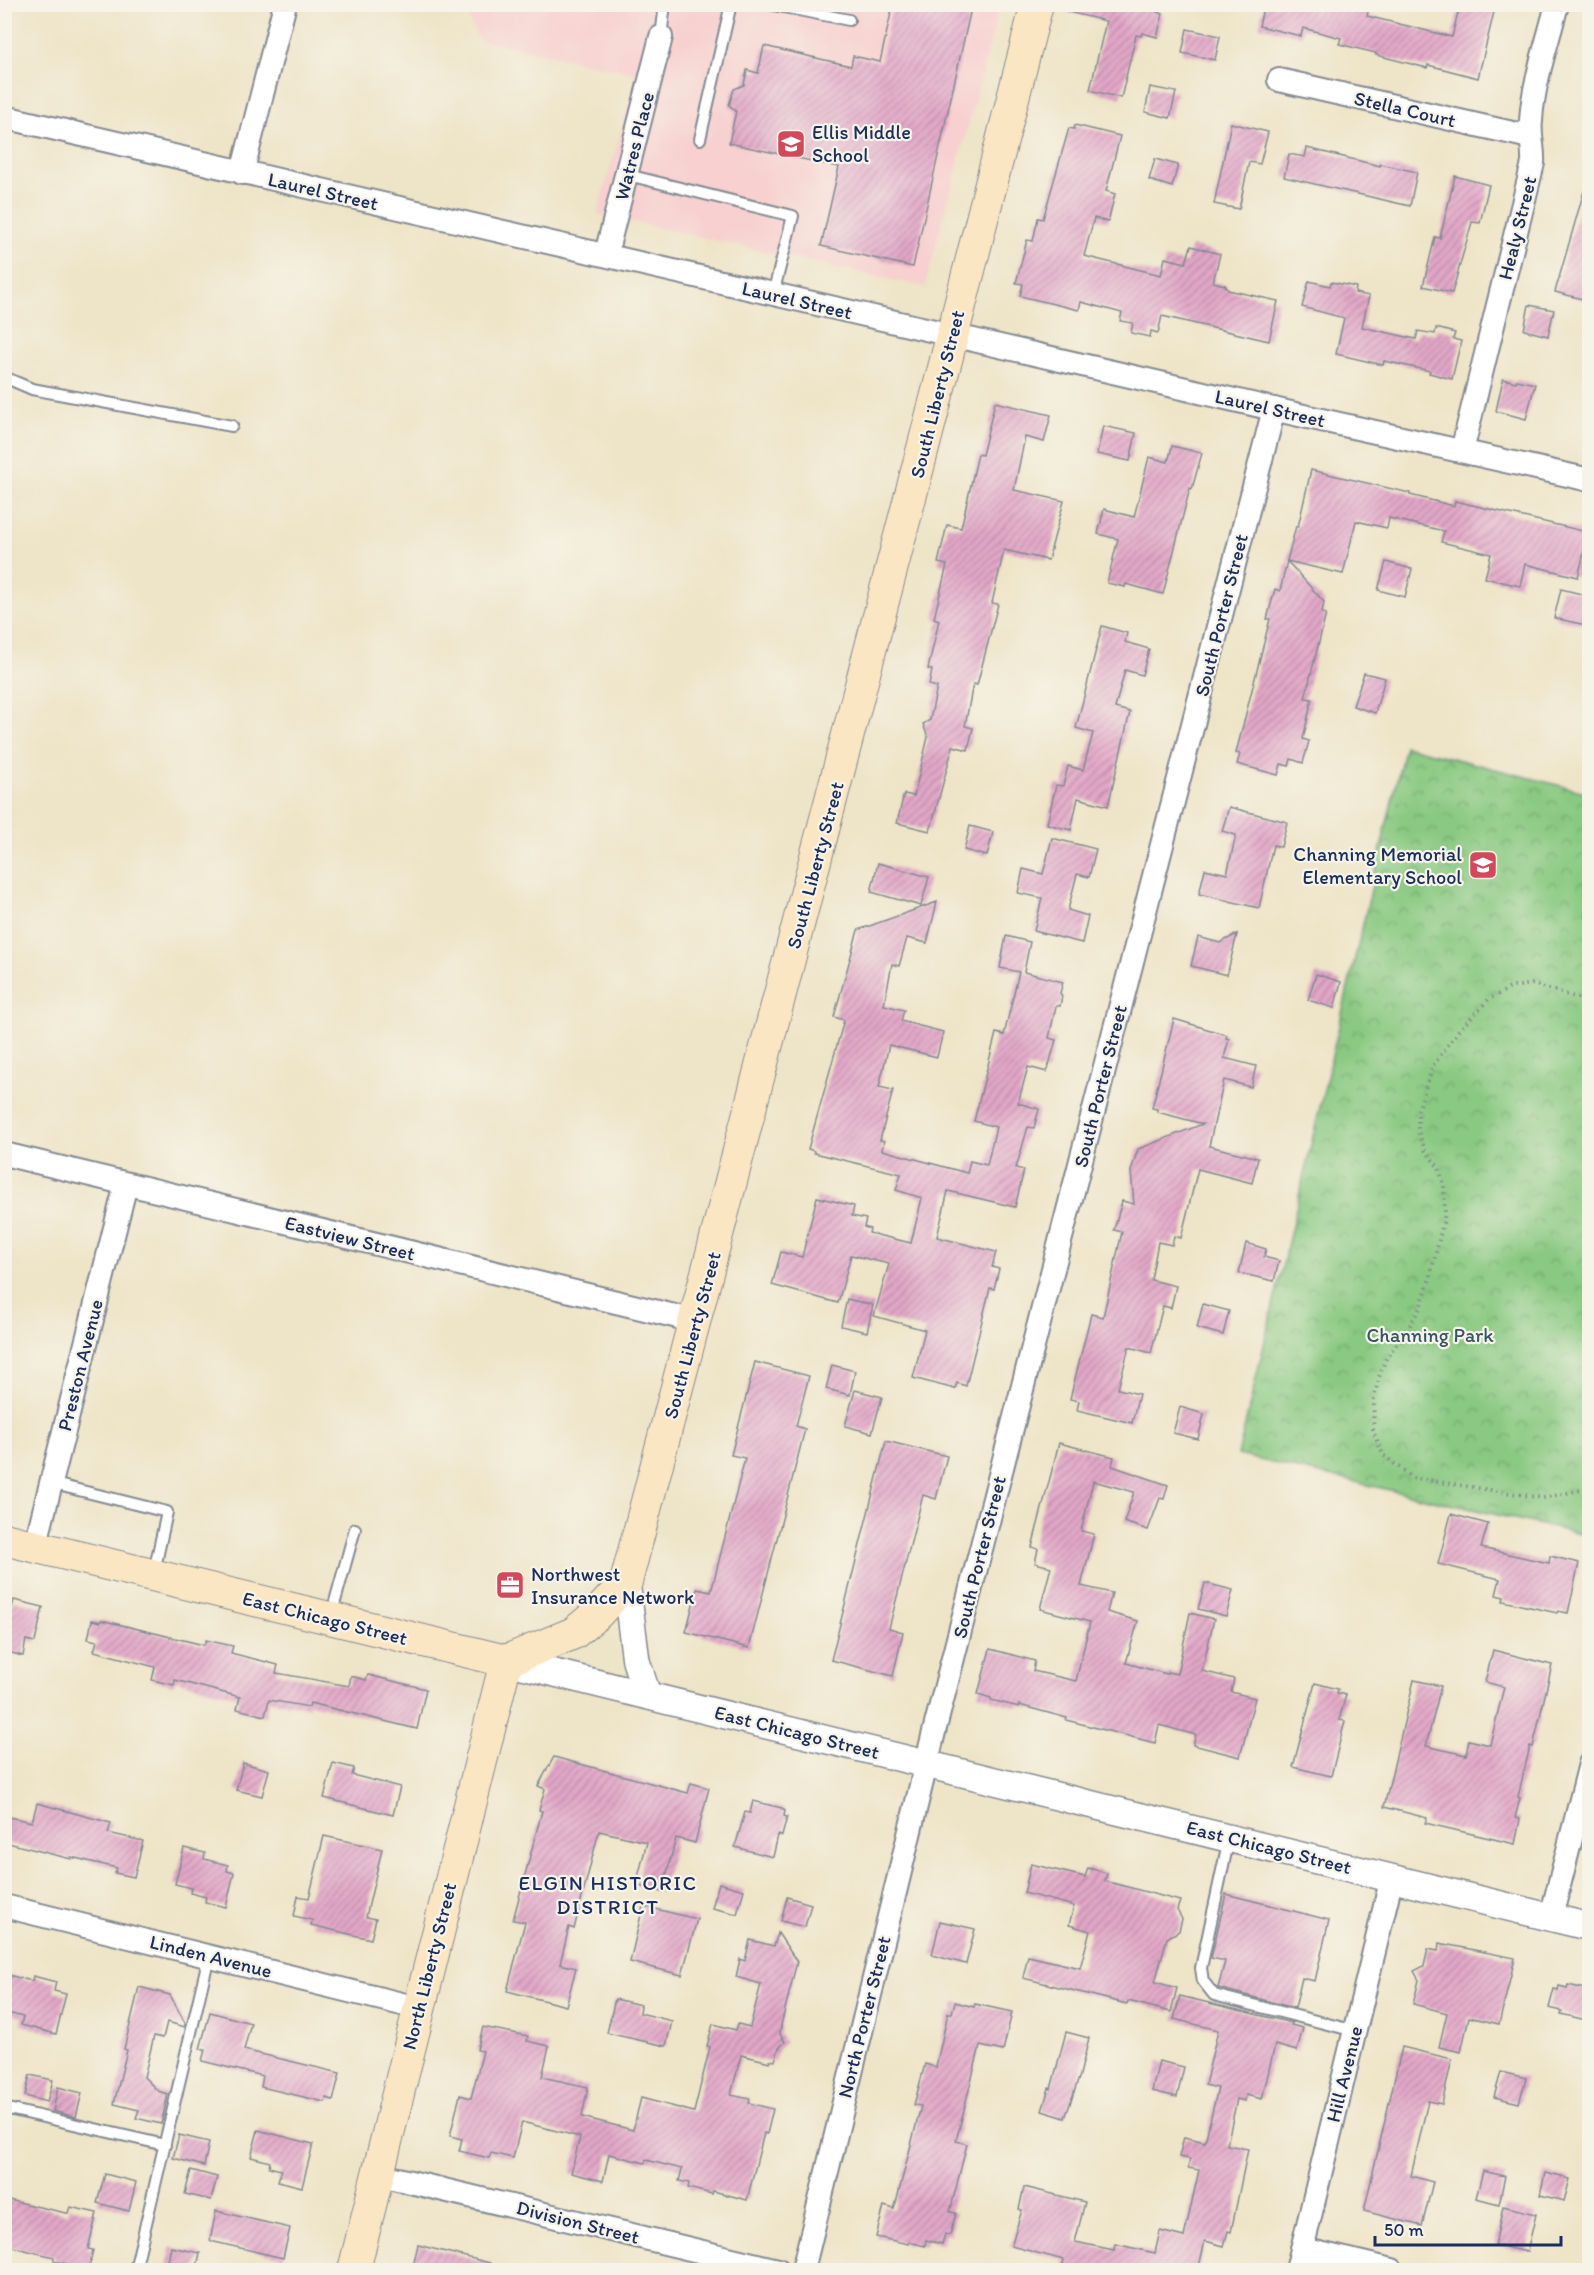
<svg xmlns="http://www.w3.org/2000/svg" width="1594" height="2275" font-family="Itim,sans-serif">
<defs>
<pattern id="park-crowns" width="20" height="18" patternUnits="userSpaceOnUse" patternTransform="scale(1.5)"><rect width="20" height="18" fill="#89c981"/><path d="M2 6a3 3 0 1 1 6 0M12 15a3 3 0 1 1 6 0" fill="none" stroke="#6fa46d"/></pattern>
<pattern id="building-hatch" width="6" height="6" patternUnits="userSpaceOnUse" patternTransform="scale(1.5)"><rect width="6" height="6" fill="#e3a7c8"/><path d="M-1 1l2-2M0 6l6-6M5 7l2-2" fill="none" stroke="#b788a6"/></pattern>
</defs>
<rect width="100%" height="100%" fill="#f7f3e8"/>
<filter id="ink" filterUnits="userSpaceOnUse"><feTurbulence type="fractalNoise" baseFrequency=".0167" numOctaves="2"/><feDisplacementMap in="SourceGraphic" scale="12" xChannelSelector="R" yChannelSelector="G"/><feConvolveMatrix kernelMatrix="1 2 1 2 8 2 1 2 1" color-interpolation-filters="sRGB"/></filter>
<filter id="wash" filterUnits="userSpaceOnUse"><feTurbulence type="fractalNoise" baseFrequency=".008" numOctaves="4" result="noise"/><feDisplacementMap in="SourceGraphic" scale="24" xChannelSelector="R" yChannelSelector="G"/><feGaussianBlur stdDeviation="1.35" result="paint"/><feColorMatrix in="noise" values="0 0 0 0 0 0 0 0 0 0 0 0 0 0 0 0 0 1.4 0 .05"/><feComposite in="paint" operator="in"/></filter>
<g filter="url(#wash)">
<rect width="100%" height="100%" fill="#eee4c7"/>
<polygon fill="#f7d0cf" points="455,5 1000,5 925,287 597,214 638,74 478,39 464,7"/>
<polygon fill="url(#park-crowns)" stroke="#527c70" stroke-width="1.5" points="1405,746 1589,793 1589,1536 1238,1455"/>
<g id="blocks">
<g fill="url(#building-hatch)">
<polygon points="893,4 972,4 913,267 821,246 839,167 729,143 736,111 729,105 734,89 744,85 747,70 758,73 764,46 851,66 853,56 880,62"/>
<polygon points="1069,4 1146,4 1158,8 1157,12 1163,14 1157,37 1142,33 1141,36 1136,35 1121,98 1090,90 1106,21 1068,12"/>
<polygon points="1264,4 1358,4 1369,7 1367,16 1452,37 1460,4 1491,4 1490,11 1494,12 1478,78 1428,65 1427,68 1376,55 1376,53 1339,44 1341,38 1303,28 1301,36 1259,26"/>
<polygon points="1187,29 1220,36 1215,60 1182,53"/>
<polygon points="1150,87 1176,92 1170,118 1145,112"/>
<polygon points="1231,123 1268,132 1260,164 1249,162 1239,209 1214,204"/>
<polygon points="1075,125 1120,136 1106,191 1115,194 1108,222 1094,218 1084,256 1161,275 1165,258 1186,263 1191,246 1220,254 1213,282 1225,285 1228,290 1278,301 1269,341 1162,316 1158,333 1151,331 1150,337 1131,333 1133,323 1120,321 1122,313 1081,302 1079,310 1020,296 1023,284 1016,283 1027,240 1033,241 1038,218 1043,219 1069,128 1074,129"/>
<polygon points="1307,148 1380,166 1380,164 1417,172 1410,206 1284,177 1289,154 1305,157"/>
<polygon points="1155,159 1178,165 1172,187 1149,180"/>
<polygon points="1455,176 1489,185 1480,223 1472,222 1452,293 1423,286 1435,237 1440,238"/>
<polygon points="1584,191 1590,192 1590,301 1555,292"/>
<polygon points="1309,281 1330,286 1331,282 1356,287 1355,293 1369,296 1362,327 1416,339 1418,331 1435,334 1436,328 1455,333 1453,339 1461,341 1452,379 1429,373 1430,371 1384,361 1383,365 1336,354 1344,318 1302,307"/>
<polygon points="1529,305 1554,310 1548,336 1524,330"/>
<polygon points="1503,379 1516,382 1517,380 1535,384 1526,419 1496,411"/>
<polygon points="995,402 1051,415 1044,442 1025,437 1014,490 1064,501 1048,560 1004,550 992,603 998,604 977,685 973,684 965,726 973,728 968,750 953,746 930,831 897,823 904,794 914,796 928,737 923,724 930,720 937,687 929,685 932,670 928,669 939,620 934,618 947,565 938,563 947,525 961,528 978,454 982,455"/>
<polygon points="1103,426 1136,433 1130,461 1097,454"/>
<polygon points="1172,446 1202,453 1192,489 1190,488 1163,594 1126,584 1125,587 1107,583 1118,539 1098,534 1104,509 1134,517 1149,457 1168,462"/>
<polygon points="1311,470 1410,493 1410,495 1454,506 1455,501 1587,532 1585,540 1587,541 1578,577 1525,564 1520,586 1485,578 1491,554 1441,542 1444,531 1389,518 1387,528 1356,521 1343,574 1287,561 1296,526 1298,527"/>
<polygon points="1287,561 1324,602 1322,613 1326,614 1305,698 1312,699 1303,739 1309,741 1303,763 1291,759 1289,766 1281,764 1278,775 1237,764 1240,754 1236,753 1270,619 1267,619 1275,589 1280,591"/>
<polygon points="1386,562 1412,569 1405,597 1378,590"/>
<polygon points="1561,589 1590,596 1590,626 1554,618"/>
<polygon points="1102,626 1127,633 1125,642 1149,649 1142,675 1125,670 1115,708 1130,712 1108,806 1078,798 1071,830 1047,824 1056,785 1063,786 1068,766 1083,770 1093,733 1076,728"/>
<polygon points="1364,673 1385,678 1375,713 1353,706"/>
<polygon points="1229,807 1287,822 1281,847 1273,845 1259,908 1199,894 1205,869 1227,874 1236,835 1222,831"/>
<polygon points="970,826 993,832 987,856 964,850"/>
<polygon points="1052,838 1096,849 1089,877 1077,874 1068,910 1088,916 1082,943 1034,931 1042,898 1018,893 1023,869 1043,874"/>
<polygon points="878,863 929,877 921,906 871,892"/>
<polygon points="937,902 927,943 907,938 899,966 892,964 884,1005 904,1010 901,1021 943,1032 937,1057 889,1045 879,1087 893,1090 880,1140 884,1141 882,1150 967,1173 970,1161 987,1165 996,1127 974,1121 996,1033 1004,1035 1019,972 1000,968 1006,936 1030,942 1024,972 1063,982 1060,993 1062,996 1060,1006 1056,1006 1049,1038 1056,1040 1047,1072 1028,1067 1018,1103 1039,1109 1034,1128 1028,1127 1016,1168 1024,1170 1015,1207 948,1191 937,1237 996,1252 992,1267 999,1269 994,1289 990,1288 966,1386 957,1383 955,1389 913,1378 925,1330 874,1316 889,1264 851,1255 838,1303 772,1285 781,1252 802,1257 817,1197 854,1206 852,1216 866,1219 864,1227 870,1229 869,1233 911,1243 922,1198 896,1190 901,1174 814,1153 814,1151 808,1149 844,1020 834,1017 858,930"/>
<polygon points="1237,934 1227,975 1191,966 1198,937 1220,943"/>
<polygon points="1316,974 1341,982 1334,1008 1308,1000"/>
<polygon points="1174,1019 1227,1035 1226,1038 1229,1039 1224,1058 1256,1066 1251,1087 1224,1080 1209,1146 1258,1158 1252,1183 1198,1169 1181,1238 1174,1236 1172,1245 1158,1242 1151,1280 1176,1286 1171,1308 1163,1306 1151,1353 1129,1347 1118,1389 1139,1394 1132,1423 1077,1410 1079,1401 1070,1399 1091,1314 1103,1317 1122,1232 1114,1230 1122,1201 1134,1204 1131,1171 1138,1149 1203,1124 1157,1112 1157,1109 1152,1108"/>
<polygon points="1246,1243 1266,1249 1264,1257 1279,1261 1274,1281 1239,1273"/>
<polygon points="847,1299 873,1305 867,1332 841,1326"/>
<polygon points="1203,1304 1229,1311 1223,1335 1197,1328"/>
<polygon points="755,1362 809,1376 796,1426 805,1429 749,1648 686,1632 697,1589 711,1592 745,1458 731,1455"/>
<polygon points="832,1365 855,1371 850,1395 826,1389"/>
<polygon points="855,1390 882,1397 872,1433 845,1426"/>
<polygon points="1180,1407 1204,1414 1198,1439 1173,1433"/>
<polygon points="886,1441 947,1456 936,1499 923,1495 889,1628 903,1632 893,1676 831,1660"/>
<polygon points="1059,1443 1114,1457 1112,1466 1168,1485 1164,1499 1160,1498 1148,1530 1124,1522 1134,1492 1093,1481 1081,1531 1094,1534 1081,1586 1112,1593 1107,1612 1138,1621 1126,1663 1167,1674 1168,1672 1177,1674 1190,1613 1214,1619 1202,1671 1234,1679 1231,1692 1255,1698 1240,1757 1193,1745 1196,1735 1159,1725 1155,1743 1066,1720 1067,1718 1019,1705 1019,1707 991,1700 991,1698 978,1694 990,1649 1035,1661 1033,1671 1076,1681 1090,1622 1040,1609 1051,1567 1035,1563 1038,1549 1032,1547"/>
<polygon points="1451,1514 1488,1524 1481,1548 1549,1563 1550,1556 1579,1563 1568,1613 1558,1611 1557,1613 1503,1601 1504,1597 1496,1595 1500,1579 1438,1564"/>
<polygon points="1205,1583 1233,1590 1226,1616 1198,1609"/>
<polygon points="14,1600 43,1607 35,1642 26,1640 23,1656 4,1651 4,1639"/>
<polygon points="92,1620 101,1622 101,1620 204,1645 206,1640 233,1646 231,1653 278,1665 276,1673 349,1686 351,1676 366,1680 368,1675 426,1689 417,1729 310,1703 309,1707 269,1700 265,1716 237,1709 240,1697 175,1680 174,1685 152,1680 155,1667 94,1651 97,1641 88,1639"/>
<polygon points="1493,1650 1552,1665 1533,1747 1530,1746 1518,1797 1520,1798 1515,1818 1520,1819 1515,1844 1425,1823 1427,1818 1384,1807 1414,1680 1441,1686 1426,1746 1466,1755 1469,1740 1490,1745 1504,1687 1485,1682"/>
<polygon points="1315,1683 1338,1689 1337,1693 1346,1695 1339,1720 1345,1721 1331,1776 1293,1767"/>
<polygon points="554,1757 688,1793 691,1783 709,1788 695,1843 676,1838 662,1892 636,1885 647,1842 599,1831 574,1929 569,1927 560,1964 576,1968 566,2006 507,1991 525,1922 513,1920 542,1811 539,1810 545,1789 538,1786"/>
<polygon points="243,1763 269,1770 262,1796 236,1790"/>
<polygon points="333,1763 354,1768 352,1775 400,1787 393,1815 324,1798"/>
<polygon points="753,1801 782,1808 785,1811 784,1816 787,1817 782,1836 778,1835 773,1857 735,1847 745,1812 750,1813"/>
<polygon points="37,1803 111,1823 108,1833 143,1841 134,1877 115,1873 117,1868 71,1857 71,1859 4,1842 4,1816 32,1822"/>
<polygon points="324,1836 382,1849 366,1917 376,1919 371,1939 311,1925 312,1920 294,1916 298,1896 309,1898"/>
<polygon points="184,1848 205,1853 204,1859 228,1865 227,1871 234,1873 226,1907 205,1902 206,1897 190,1893 191,1888 175,1884"/>
<polygon points="1031,1864 1085,1877 1088,1868 1107,1873 1105,1881 1180,1901 1177,1910 1182,1919 1179,1931 1167,1938 1155,1982 1177,1988 1171,2012 1128,2001 1127,2004 1023,1978 1028,1956 1080,1968 1090,1931 1069,1925 1074,1906 1024,1893"/>
<polygon points="719,1883 744,1890 737,1914 712,1908"/>
<polygon points="1226,1894 1329,1920 1315,1981 1302,1978 1295,2008 1218,1988 1225,1961 1211,1958"/>
<polygon points="787,1897 811,1904 805,1927 781,1921"/>
<polygon points="643,1906 697,1919 682,1975 630,1962"/>
<polygon points="940,1921 975,1929 966,1964 932,1955"/>
<polygon points="778,1933 797,1962 781,2025 780,2034 785,2042 779,2048 775,2061 770,2060 770,2062 741,2055 731,2095 750,2099 749,2103 773,2109 767,2134 764,2133 747,2200 713,2191 712,2194 688,2188 689,2183 679,2181 682,2169 646,2160 645,2163 609,2154 603,2181 571,2173 580,2137 522,2122 513,2158 491,2153 489,2158 459,2151 462,2139 450,2136 460,2095 471,2098 483,2051 477,2050 483,2027 528,2036 527,2041 549,2046 542,2077 588,2087 582,2117 633,2130 641,2098 694,2112 710,2047 707,2046 713,2024 736,2030 738,2024 750,2027 761,1984 736,1977 740,1959 745,1961 750,1940 774,1946"/>
<polygon points="1439,1943 1515,1958 1499,2024 1469,2017 1461,2052 1439,2047 1447,2013 1413,2004 1419,1980 1414,1971 1424,1966 1428,1949 1438,1951"/>
<polygon points="4,1974 32,1981 33,1976 56,1982 54,1991 66,1994 56,2034 21,2025 23,2017 4,2012"/>
<polygon points="1568,1985 1590,1990 1590,2021 1561,2014 1562,2011 1549,2008 1554,1989 1558,1990 1559,1986 1567,1988"/>
<polygon points="139,1987 170,1995 185,2023 185,2027 167,2022 163,2038 154,2036 144,2077 158,2091 168,2094 161,2124 136,2118 139,2110 114,2104 127,2050 124,2049"/>
<polygon points="1180,1996 1292,2023 1291,2025 1303,2028 1297,2051 1275,2045 1262,2099 1246,2095 1245,2101 1237,2099 1227,2145 1248,2149 1231,2232 1228,2231 1224,2246 1205,2241 1198,2271 1109,2271 1109,2269 1098,2266 1097,2271 1062,2271 1064,2260 1011,2246 1022,2210 1019,2209 1024,2187 1085,2202 1075,2242 1114,2250 1115,2244 1155,2253 1160,2231 1184,2237 1199,2170 1188,2168 1190,2159 1179,2157 1184,2137 1205,2142 1218,2088 1205,2085 1218,2030 1174,2019"/>
<polygon points="615,1999 641,2005 640,2013 672,2021 666,2046 607,2033"/>
<polygon points="955,2002 974,2007 975,2004 1012,2012 1003,2051 980,2046 956,2141 967,2144 950,2212 956,2213 950,2235 945,2234 942,2244 926,2240 925,2246 909,2242 908,2244 876,2237 884,2206 894,2209 897,2199 921,2106 914,2105 925,2064 936,2067 948,2013 952,2013"/>
<polygon points="210,2012 251,2023 244,2050 340,2073 333,2100 326,2098 325,2102 261,2087 263,2076 202,2061 205,2050 200,2049"/>
<polygon points="1066,2032 1089,2038 1080,2075 1065,2118 1042,2111 1049,2088 1051,2089"/>
<polygon points="1402,2047 1452,2059 1442,2104 1428,2101 1411,2176 1433,2182 1422,2226 1364,2211"/>
<polygon points="1159,2061 1184,2067 1177,2097 1152,2091"/>
<polygon points="1501,2072 1526,2078 1519,2103 1494,2097"/>
<polygon points="30,2075 53,2080 47,2102 25,2096"/>
<polygon points="58,2087 82,2093 76,2117 53,2111"/>
<polygon points="258,2130 313,2144 302,2187 278,2181 281,2170 269,2167 270,2162 251,2157"/>
<polygon points="179,2135 209,2142 204,2166 173,2158"/>
<polygon points="191,2170 217,2177 211,2200 185,2194"/>
<polygon points="1483,2171 1505,2176 1499,2204 1476,2198"/>
<polygon points="1545,2173 1570,2179 1564,2201 1540,2195"/>
<polygon points="105,2174 136,2182 129,2211 97,2203"/>
<polygon points="4,2199 66,2213 68,2213 70,2207 97,2213 88,2249 93,2250 89,2269 54,2261 54,2257 4,2245"/>
<polygon points="1503,2206 1536,2214 1527,2252 1495,2245"/>
<polygon points="216,2211 290,2228 283,2258 210,2241"/>
<polygon points="418,2245 490,2263 489,2271 412,2271"/>
<polygon points="171,2247 200,2253 196,2271 166,2271"/>
</g>
</g>
</g>
<g filter="url(#ink)">
<use href="#blocks" fill-opacity="0" stroke="#848a92" stroke-width="1.5"/>
<g fill="none" stroke-linecap="round" stroke-linejoin="round">
<g stroke="#848a92" stroke-width="14">
<g id="service">
<polyline points="768,4 849,20"/>
<polyline points="661,37 665,4"/>
<polyline points="700,139 731,4"/>
<polyline points="628,175 793,216 773,294"/>
<polyline points="4,377 32,389 232,426"/>
<polyline points="50,1483 167,1512 154,1572"/>
<polyline points="331,1616 355,1529"/>
<polyline points="1229,1838 1201,1968 1203,1981 1214,1995 1355,2031"/>
<polyline points="4,2108 165,2145"/>
<polyline points="135,2270 209,1956"/>
</g>
</g>
<g stroke="#848a92" stroke-width="26">
<g id="minor">
<polyline points="1279,80 1530,137"/>
<polyline points="4,117 1308,417 1590,480"/>
<polyline points="242,173 285,4"/>
<polyline points="606,254 661,37"/>
<path d="M1462 451 1533 163C1534 148 1529 135 1531 121 1533 82 1548 42 1557 4"/>
<polyline points="4,1154 695,1321"/>
<polyline points="35,1547 126,1184"/>
<polyline points="4,1906 418,2008"/>
<polyline points="1551,1917 1590,1764"/>
<polyline points="377,2174 778,2270"/>
<polyline points="1302,2249 1392,2270"/>
<polyline points="803,2270 934,1732 1274,409"/>
<polyline points="1297,2270 1392,1877"/>
</g>
</g>
<g stroke="#848a92" stroke-width="30">
<g id="tertiary">
<polyline points="626,1582 636,1661 647,1695"/>
<polyline points="506,1661 1590,1927"/>
</g>
</g>
<g stroke="#848a92" stroke-width="34">
<g id="secondary">
<polyline points="4,1539 506,1661"/>
<polyline points="506,1661 574,1633 598,1613 626,1582 944,368 1037,4"/>
<polyline points="354,2270 506,1661"/>
</g>
</g>
<polyline stroke="#848a92" stroke-width="4" stroke-dasharray="1.5 4.5" stroke-linecap="butt" points="1590,1002 1533,984 1512,987 1489,999 1458,1031 1433,1066 1418,1111 1418,1131 1425,1150 1439,1168 1444,1185 1445,1214 1430,1278 1420,1308 1407,1330 1386,1358 1378,1380 1374,1399 1373,1431 1383,1455 1413,1478 1543,1498 1590,1488"/>
<use href="#service" stroke="#fff" stroke-width="10"/>
<use href="#minor" stroke="#fff" stroke-width="22"/>
<use href="#tertiary" stroke="#fff" stroke-width="27"/>
<use href="#secondary" stroke="#fbe6c3" stroke-width="32"/>
</g>
</g>
<defs>
<g id="school-square" transform="scale(1.5)"><rect x="-9" y="-9" width="18" height="18" rx="4" fill="#d1495b" stroke="#f7f3e8"/><path d="M0-5L7-2L0 1L-7-2ZM-4 1L0 2.5L4 1V4Q0 6-4 4Z" fill="#fff"/></g>
<g id="office-square" transform="scale(1.5)"><rect x="-9" y="-9" width="18" height="18" rx="4" fill="#d1495b" stroke="#f7f3e8"/><path d="M-6-3h4V-5.5h4V-3h4V5H-6ZM-1-4.5V-3h2v-1.5ZM-6 0V1H6V0Z" fill="#fff"/></g>
</defs>
<g fill-rule="evenodd">
<use href="#school-square" x="791" y="144"/>
<use href="#school-square" x="1483" y="865"/>
<use href="#office-square" x="510" y="1585"/>
</g>
<g text-anchor="middle" stroke-width="4.5" stroke-linejoin="round" paint-order="stroke">
<g font-size="20" fill="#1b2f5e" stroke="#f7f3e8">
<text transform="translate(1405 109) rotate(13)" y="7">Stella Court</text>
<text transform="translate(634 146) rotate(-76)" y="7">Watres Place</text>
<text transform="translate(323 191) rotate(13)" y="7">Laurel Street</text>
<text transform="translate(1517 228) rotate(-76)" y="7">Healy Street</text>
<text transform="translate(797 300) rotate(13)" y="7">Laurel Street</text>
<text transform="translate(937 394) rotate(-76)" y="7">South Liberty Street</text>
<text transform="translate(1270 408) rotate(13)" y="7">Laurel Street</text>
<text transform="translate(1221 615) rotate(-76)" y="7">South Porter Street</text>
<text transform="translate(815 865) rotate(-75)" y="7">South Liberty Street</text>
<text transform="translate(1100 1086) rotate(-76)" y="7">South Porter Street</text>
<text transform="translate(350 1238) rotate(14)" y="7">Eastview Street</text>
<text transform="translate(692 1335) rotate(-75)" y="7">South Liberty Street</text>
<text transform="translate(80 1365) rotate(-76)" y="7">Preston Avenue</text>
<text transform="translate(979 1557) rotate(-76)" y="7">South Porter Street</text>
<text transform="translate(325 1618) rotate(14)" y="7">East Chicago Street</text>
<text transform="translate(797 1732) rotate(14)" y="7">East Chicago Street</text>
<text transform="translate(1269 1847) rotate(14)" y="7">East Chicago Street</text>
<text transform="translate(211 1956) rotate(14)" y="7">Linden Avenue</text>
<text transform="translate(429 1966) rotate(-76)" y="7">North Liberty Street</text>
<text transform="translate(864 2017) rotate(-76)" y="7">North Porter Street</text>
<text transform="translate(1344 2074) rotate(-76)" y="7">Hill Avenue</text>
<text transform="translate(578 2222) rotate(14)" y="7">Division Street</text>
</g>
<g font-size="20" fill="#1b2f5e" stroke="#f7f3e8" text-anchor="start">
<text x="812" y="139">Ellis Middle<tspan x="812" dy="23">School</tspan></text>
<text x="1462" y="861" text-anchor="end">Channing Memorial<tspan x="1462" dy="23">Elementary School</tspan></text>
<text x="531" y="1581">Northwest<tspan x="531" dy="23">Insurance Network</tspan></text>
</g>
<g font-size="20" fill="#365667" stroke="#f7f3e8">
<text x="1430" y="1342">Channing Park</text>
</g>
<g font-size="21" letter-spacing="1.5" fill="#1b2f5e" stroke="#f7f3e8">
<text x="608" y="1890">ELGIN HISTORIC<tspan x="608" dy="24">DISTRICT</tspan></text>
</g>
</g>
<rect width="1594" height="2275" fill="none" stroke="#f7f3e8" stroke-width="24"/>
<path d="M1375 2236v9h186v-9" fill="none" stroke="#1b2f5e" stroke-width="3"/>
<text x="1384" y="2236" font-size="18" fill="#1b2f5e" stroke="#f7f3e8" stroke-width="4.5" paint-order="stroke">50 m</text>
</svg>
